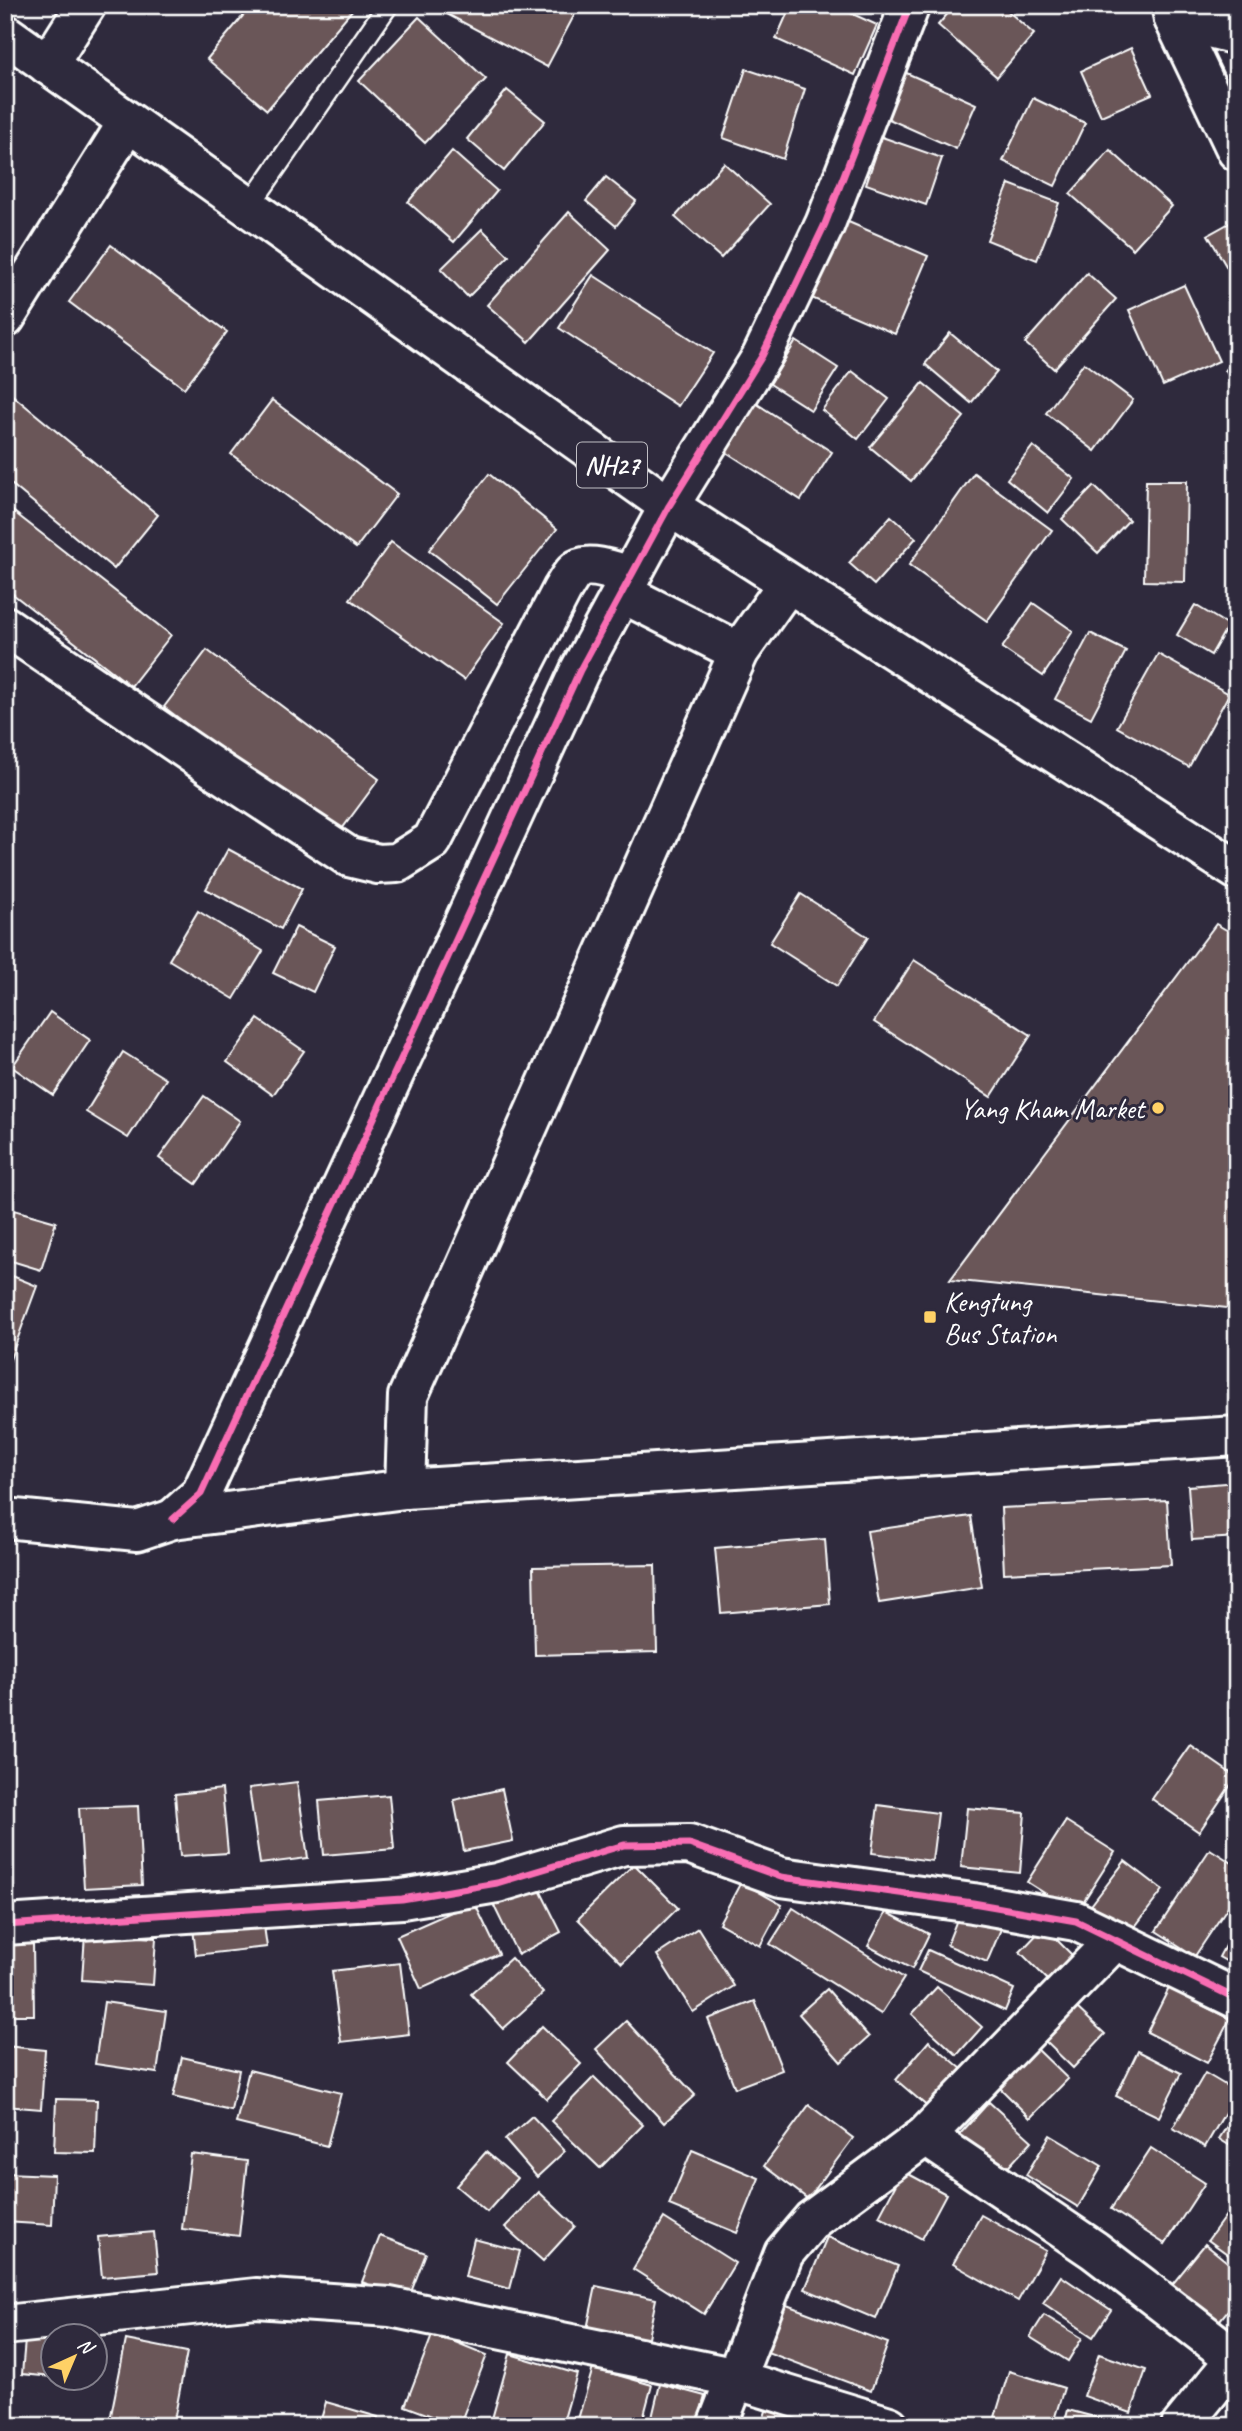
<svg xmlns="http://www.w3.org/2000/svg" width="1242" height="2431" font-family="Caveat,sans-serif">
<rect width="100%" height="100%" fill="#2f2a3d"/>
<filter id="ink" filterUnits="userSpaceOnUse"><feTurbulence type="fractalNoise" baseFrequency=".0143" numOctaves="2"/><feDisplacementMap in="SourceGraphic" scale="14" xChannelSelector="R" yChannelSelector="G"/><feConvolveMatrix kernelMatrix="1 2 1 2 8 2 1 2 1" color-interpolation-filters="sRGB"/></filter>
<g filter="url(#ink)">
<g fill="#6a5659" stroke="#fff" stroke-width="2">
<polygon points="252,5 349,5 353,9 267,110 207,59"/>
<polygon points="430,5 567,5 577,10 547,67"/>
<polygon points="791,5 833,5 877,25 855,75 776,39"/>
<polygon points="955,5 1001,5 1034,34 997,77 938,25"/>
<polygon points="1195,5 1237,5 1237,19"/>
<polygon points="419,17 486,79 425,143 359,81"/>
<polygon points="1131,48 1152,94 1101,116 1081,71"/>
<polygon points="746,69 805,89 783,159 723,138"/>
<polygon points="902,71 976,104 956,149 882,116"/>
<polygon points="507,90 545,121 504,171 467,139"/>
<polygon points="1033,98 1085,123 1055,186 1003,161"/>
<polygon points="882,137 942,158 926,205 866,184"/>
<polygon points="1110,150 1172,206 1133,249 1070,194"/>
<polygon points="452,151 497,191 454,242 408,202"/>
<polygon points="724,163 770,204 721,258 675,217"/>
<polygon points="606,177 636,201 616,226 586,201"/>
<polygon points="1009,184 1059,203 1037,260 987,240"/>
<polygon points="569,212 610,250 529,342 487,305"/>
<polygon points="832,215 928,256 895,334 800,293"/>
<polygon points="1233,221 1237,228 1237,266 1229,271 1208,235"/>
<polygon points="482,229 509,256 468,297 441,269"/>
<polygon points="111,245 227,332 184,388 69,302"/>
<polygon points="1087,273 1116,299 1054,369 1025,343"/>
<polygon points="593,275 713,353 678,406 559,328"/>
<polygon points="1184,285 1219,361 1163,386 1129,310"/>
<polygon points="950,333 997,372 971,403 925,364"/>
<polygon points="796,341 838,368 811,410 770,384"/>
<polygon points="1237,362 1237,389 1225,370"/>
<polygon points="1084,363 1133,400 1095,451 1046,413"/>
<polygon points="852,371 889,399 858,439 822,410"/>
<polygon points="923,383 964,417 911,481 870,447"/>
<polygon points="5,389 158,515 114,569 5,479"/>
<polygon points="272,400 397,494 356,548 231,454"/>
<polygon points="754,402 832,452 801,500 723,450"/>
<polygon points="1033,446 1074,479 1048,513 1007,479"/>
<polygon points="974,473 1052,530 987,621 909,565"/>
<polygon points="489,474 557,529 497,604 429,550"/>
<polygon points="1146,481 1187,481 1185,582 1144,581"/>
<polygon points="1094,486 1129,520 1098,553 1062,519"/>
<polygon points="5,505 171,635 131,686 5,588"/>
<polygon points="891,516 916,538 874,585 849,563"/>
<polygon points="391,542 504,623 464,680 350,599"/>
<polygon points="1033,603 1073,631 1043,676 1002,648"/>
<polygon points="1195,605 1228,625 1211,655 1177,635"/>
<polygon points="1090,633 1126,651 1091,718 1055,699"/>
<polygon points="207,650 379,779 336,837 164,707"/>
<polygon points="1158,654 1229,694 1189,767 1117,727"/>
<polygon points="228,849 302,889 281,929 206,889"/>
<polygon points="801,894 868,937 837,986 770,943"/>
<polygon points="198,911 263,951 234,999 169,960"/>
<polygon points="1216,924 1237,936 1237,1309 950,1280"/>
<polygon points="296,927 335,946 313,992 273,973"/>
<polygon points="914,960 1031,1035 991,1097 874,1022"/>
<polygon points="50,1012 90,1040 53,1095 12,1067"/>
<polygon points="258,1019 304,1051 273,1095 227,1062"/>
<polygon points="123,1052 166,1079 128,1138 86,1112"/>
<polygon points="204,1096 240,1121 196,1184 159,1158"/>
<polygon points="14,1210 56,1222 41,1270 5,1259 5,1238"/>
<polygon points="5,1273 37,1286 5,1373"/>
<polygon points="1237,1482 1237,1537 1192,1540 1188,1486"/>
<polygon points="1167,1500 1171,1565 1004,1573 1001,1508"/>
<polygon points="971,1516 982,1587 879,1603 867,1531"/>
<polygon points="825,1539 830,1604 721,1613 715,1548"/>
<polygon points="655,1565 657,1652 535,1655 533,1567"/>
<polygon points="1190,1745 1236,1777 1199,1832 1152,1799"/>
<polygon points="297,1782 308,1858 260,1864 249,1788"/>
<polygon points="222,1789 228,1853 180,1856 175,1794"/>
<polygon points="502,1789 513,1841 464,1851 454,1800"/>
<polygon points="389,1795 394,1849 324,1855 319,1801"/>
<polygon points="878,1805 938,1813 932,1861 872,1853"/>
<polygon points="138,1806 142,1885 84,1888 79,1808"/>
<polygon points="967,1808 1025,1813 1020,1873 961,1867"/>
<polygon points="1066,1821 1115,1852 1076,1913 1027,1882"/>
<polygon points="5,1837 13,1885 5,1886"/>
<polygon points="1210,1849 1237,1866 1237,1893 1195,1956 1156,1931"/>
<polygon points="1125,1861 1163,1890 1127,1937 1089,1908"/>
<polygon points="634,1864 678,1908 622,1963 578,1919"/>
<polygon points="536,1882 561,1932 518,1955 493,1904"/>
<polygon points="741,1882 782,1905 760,1946 719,1923"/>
<polygon points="474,1902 499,1954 421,1989 397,1936"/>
<polygon points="793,1908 904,1978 881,2014 770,1944"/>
<polygon points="886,1912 929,1934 912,1969 868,1946"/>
<polygon points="960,1912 1001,1929 987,1962 947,1945"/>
<polygon points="263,1919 267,1947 196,1955 193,1928"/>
<polygon points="1237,1923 1237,1967 1219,1957"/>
<polygon points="1044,1927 1073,1956 1048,1980 1020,1952"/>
<polygon points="698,1928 734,1986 693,2012 657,1955"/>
<polygon points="85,1934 156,1938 153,1985 82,1980"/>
<polygon points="5,1942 33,1942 34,2015 5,2015"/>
<polygon points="928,1950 1014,1989 1005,2011 918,1971"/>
<polygon points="511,1958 543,1993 503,2029 471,1994"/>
<polygon points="400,1963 409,2034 341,2042 332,1971"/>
<polygon points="937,1987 982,2027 957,2055 912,2014"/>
<polygon points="1169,1988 1230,2019 1207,2063 1147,2032"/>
<polygon points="827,1989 869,2037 841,2062 799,2014"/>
<polygon points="755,2001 782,2070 735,2088 708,2019"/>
<polygon points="104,2002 166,2011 157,2073 95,2064"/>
<polygon points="1076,2007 1105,2034 1073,2068 1045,2041"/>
<polygon points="626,2021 695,2095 664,2123 596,2049"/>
<polygon points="542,2026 581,2064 547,2099 508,2062"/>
<polygon points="929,2041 962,2069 929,2108 896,2080"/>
<polygon points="5,2046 45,2050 41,2109 5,2106"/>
<polygon points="1034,2046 1068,2079 1030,2118 997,2085"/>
<polygon points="1138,2051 1181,2073 1159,2117 1116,2096"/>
<polygon points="182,2057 239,2070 231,2110 173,2097"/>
<polygon points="249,2070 341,2093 327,2146 236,2123"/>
<polygon points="1205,2073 1237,2092 1205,2147 1173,2128"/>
<polygon points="594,2077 643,2125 600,2168 551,2121"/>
<polygon points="56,2099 97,2100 95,2153 54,2152"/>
<polygon points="989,2102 1032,2141 1002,2174 959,2135"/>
<polygon points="809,2105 853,2138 808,2199 764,2166"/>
<polygon points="1237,2110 1237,2150 1219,2139"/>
<polygon points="532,2116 565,2151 537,2177 505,2140"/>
<polygon points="1050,2135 1102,2166 1078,2207 1026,2175"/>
<polygon points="1151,2148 1205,2183 1165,2244 1111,2209"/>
<polygon points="692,2150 759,2178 737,2233 669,2205"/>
<polygon points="486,2152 517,2178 487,2212 456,2186"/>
<polygon points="191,2154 247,2161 239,2236 182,2229"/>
<polygon points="903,2171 946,2194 922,2239 879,2216"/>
<polygon points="5,2173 54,2175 52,2225 5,2222"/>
<polygon points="539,2192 575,2226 543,2261 505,2227"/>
<polygon points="1237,2200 1237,2261 1208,2240"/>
<polygon points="981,2215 1046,2251 1018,2301 953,2264"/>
<polygon points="664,2218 735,2263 704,2314 633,2269"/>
<polygon points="154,2232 158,2272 102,2277 98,2237"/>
<polygon points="380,2236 426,2253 408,2300 362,2282"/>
<polygon points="827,2237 898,2266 876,2319 805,2289"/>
<polygon points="474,2239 520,2251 510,2289 465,2277"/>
<polygon points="1205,2244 1237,2270 1237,2299 1216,2325 1170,2287"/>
<polygon points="1061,2276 1111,2310 1093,2337 1043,2303"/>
<polygon points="596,2286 656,2299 647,2342 587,2329"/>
<polygon points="784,2304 888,2343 871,2391 767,2352"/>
<polygon points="1044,2315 1082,2338 1068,2361 1030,2337"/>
<polygon points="433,2333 487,2355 459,2426 405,2406"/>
<polygon points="25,2340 52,2342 52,2377 22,2374"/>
<polygon points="126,2340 187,2352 173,2426 138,2426 110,2420"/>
<polygon points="510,2354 577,2374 562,2426 490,2426"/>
<polygon points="1099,2354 1146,2370 1131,2413 1084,2396"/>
<polygon points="593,2368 652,2385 641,2426 576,2426"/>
<polygon points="1009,2371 1064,2388 1052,2426 1023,2426 995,2417"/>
<polygon points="660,2384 705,2396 697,2426 650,2426"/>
<polygon points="326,2402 378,2417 376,2426 319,2426"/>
<polygon points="767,2408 813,2426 761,2426"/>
<polygon points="1068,2410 1121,2424 1121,2426 1064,2426"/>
</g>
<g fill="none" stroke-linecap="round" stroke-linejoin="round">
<g stroke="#fff" stroke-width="24">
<polyline id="service" points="248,208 388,5"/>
</g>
<g stroke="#fff" stroke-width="44">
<g id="minor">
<polyline points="1171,5 1174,19 1237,151"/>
<polyline points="1174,19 1237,35"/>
<polyline points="48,65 86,5"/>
<polyline points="5,318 128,122"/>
<polyline points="622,593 739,652"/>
<path d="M5 626 218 771 349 857 378 864 397 863 432 841 562 590C566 584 572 571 580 568 594 563 616 572 631 576"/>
<polyline points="405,1489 408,1396 739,652 788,583"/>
<polyline points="5,1518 137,1531 173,1519 405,1489 1237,1436"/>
<polyline points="173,1519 201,1494 580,670 669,506 762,356 825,224 910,5"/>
<polyline points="5,1925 402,1899 497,1883 624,1845 689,1844 781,1877 973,1903 1076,1921 1237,1999"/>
<polyline points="925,2136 1094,2250 1236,2359"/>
<polyline points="5,2325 256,2298 390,2307 718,2374 889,2426"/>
<polyline points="717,2426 784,2253 812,2220 925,2136 1115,1940"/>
<polyline points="1181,2426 1237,2357"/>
</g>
</g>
<g stroke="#fff" stroke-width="44">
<polyline id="trunk" points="5,34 669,506 1237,870"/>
</g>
<use href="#service" stroke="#2f2a3d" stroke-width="19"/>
<use href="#minor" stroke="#2f2a3d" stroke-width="38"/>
<use href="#trunk" stroke="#2f2a3d" stroke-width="38"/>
<g stroke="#2f2a3d" stroke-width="11">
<g id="cycleway">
<polyline points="173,1519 201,1494 580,670 669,506 762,356 825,224 910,5"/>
<polyline points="5,1925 402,1899 497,1883 624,1845 689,1844 781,1877 973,1903 1076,1921 1237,1999"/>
</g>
</g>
<use href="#cycleway" stroke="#f96db3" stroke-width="7"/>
</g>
</g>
<g fill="#ffd166" stroke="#2f2a3d" stroke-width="2.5">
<circle cx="1158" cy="1108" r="7"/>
<rect x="923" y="1310" width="14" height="14" rx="3.5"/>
</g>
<g text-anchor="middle" stroke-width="6" stroke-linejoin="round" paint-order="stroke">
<rect fill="#2f2a3d" stroke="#c1bfc5" stroke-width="2" x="577" y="442.5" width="70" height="45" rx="5"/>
<g font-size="26" font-weight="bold" fill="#fff">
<text x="612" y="474">NH27</text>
</g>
<g font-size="28" fill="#fff" stroke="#2f2a3d" text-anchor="end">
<text x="1144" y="1118">Yang Kham Market</text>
<text x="944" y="1311" text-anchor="start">Kengtung<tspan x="944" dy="32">Bus Station</tspan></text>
</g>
</g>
<rect width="1242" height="2431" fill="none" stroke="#2f2a3d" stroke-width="28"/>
<rect x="14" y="14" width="1214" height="2403" fill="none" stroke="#fff" stroke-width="2.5" filter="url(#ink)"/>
<g transform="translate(74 2357) rotate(44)"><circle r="33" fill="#2f2a3d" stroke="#827f8b" stroke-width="2"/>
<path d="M0-5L12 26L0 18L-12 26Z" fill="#ffd166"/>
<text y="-10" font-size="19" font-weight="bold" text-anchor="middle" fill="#ffffff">N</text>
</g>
</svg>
